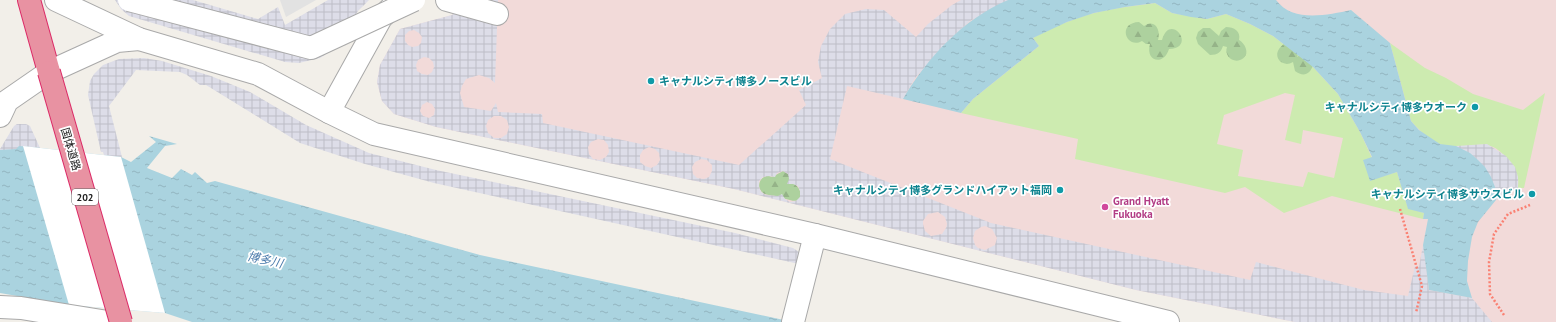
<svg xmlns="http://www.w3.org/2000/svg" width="1556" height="322" font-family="'PT Sans','Noto Sans JP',sans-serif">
<defs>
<pattern id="forest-firs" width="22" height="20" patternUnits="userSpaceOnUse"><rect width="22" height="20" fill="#add19e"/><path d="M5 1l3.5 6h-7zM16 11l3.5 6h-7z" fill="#95b388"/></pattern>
<pattern id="plaza-grid" width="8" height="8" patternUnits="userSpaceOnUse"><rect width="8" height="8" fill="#dddde8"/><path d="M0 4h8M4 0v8" fill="none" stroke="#bdbdc7"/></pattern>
<pattern id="water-ripples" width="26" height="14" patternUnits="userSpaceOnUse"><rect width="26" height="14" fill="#aad3df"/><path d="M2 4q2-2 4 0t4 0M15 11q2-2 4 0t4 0" fill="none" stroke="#92b5bf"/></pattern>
</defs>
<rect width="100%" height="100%" fill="#f2efe9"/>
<polygon fill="#f2dad9" points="470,0 1556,0 1556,322 1295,322 1136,290 734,189 436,127 394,114 382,101 377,82 380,65 400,29 452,15"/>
<g fill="#cdebb0" fill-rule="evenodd">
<path d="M1155 3 1172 13 1207 19 1226 14 1250 24 1273 36 1313 67 1338 94 1360 132 1372 158 1370 180 1397 172 1408 208 1424 213 1423 219 1332 196 1284 213 1245 187 1225 193 1075 159 1078 139 961 113 973 99 1039 46 1033 38C1044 32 1055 26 1067 22 1095 10 1126 7 1155 3ZM1285 93 1295 95 1285 140 1301 144 1303 130 1343 138 1334 178 1308 172 1303 187 1238 176 1243 150 1217 144 1224 115Z"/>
<path d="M1390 43 1425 68 1446 78 1473 94 1523 110 1545 93 1524 188H1518C1518 184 1519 180 1517 176 1512 164 1500 146 1486 145 1471 143 1455 150 1440 144 1429 140 1419 130 1411 121Z"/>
</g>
<g fill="url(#forest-firs)">
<path d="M1139 22 1144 26C1155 18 1161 30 1158 40H1162C1170 11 1198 48 1169 49 1164 66 1145 62 1150 44H1146L1142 41C1127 50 1116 23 1139 22Z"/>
<path d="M1226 27C1234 27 1241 31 1239 40 1246 44 1251 56 1240 60 1232 63 1224 55 1227 47L1223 46C1221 52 1218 55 1210 55L1198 44 1196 38 1198 32 1203 28H1210L1219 36 1221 31Z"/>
<path d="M1284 44 1298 54 1297 57 1300 55 1313 65C1310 75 1303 77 1295 71L1293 62C1282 69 1269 55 1284 44Z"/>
<path d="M783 171 788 174C791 183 799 186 800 191 803 207 787 199 780 197 775 195 767 196 763 193 754 186 762 172 772 177Z"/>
</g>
<polygon fill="#e2e2e2" points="280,0 316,0 286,17"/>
<g fill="url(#plaza-grid)" fill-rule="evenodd">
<polygon points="115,0 193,0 258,19 278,7 285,25 328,0 369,0 358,11 345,33 331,51 320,58 299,63 285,62 129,16 121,9"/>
<path d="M470 0H498L495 83 489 78 479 75 466 79 462 86 460 93 464 107 491 111 496 103 498 112 542 114 543 123 739 165 806 105 799 90 822 78 818 62 821 46 830 29 845 14 866 9 884 10 916 37 928 24 952 5 961 0H1008L970 21 948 41 915 78 903 99 847 86 830 159 991 223 1250 280 1256 262 1364 290 1408 296 1415 266 1419 267 1423 245 1429 290 1472 298 1492 322H1295L1136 290 734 189 436 127 394 114 382 101 377 82 380 65 400 29 452 15ZM414 30 419 33 422 37 421 43 418 46 412 47 408 45 405 41V35L409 31ZM424 57 429 58 433 62 434 67 432 72 428 75 422 74 417 71 416 65 418 60ZM427 102 432 104 435 109 434 115 429 118 423 116 420 111 422 105ZM494 116H501L507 120 509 127 507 134 501 138H494L488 133 486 126 488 120ZM598 139 604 140 608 145 609 152 606 157 600 160 593 159 589 154 588 147 591 142ZM649 147 655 149 659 153 660 160 657 165 651 168 645 166 640 162V155L643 150ZM701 159 707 160 712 165V171L709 177 704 179 697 178 693 174 692 167 695 162ZM783 171 788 174 789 179 787 184H793L798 186 800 191V197L796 201 790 202 785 199 782 194 778 196 766 195 761 192 759 187V181L763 177 769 176 775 177 777 173ZM938 212 945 217 947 224 946 228 942 234 931 236 925 231 923 224V221L928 214ZM985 226 992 229 997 238 995 245 985 250 978 248 975 245 973 238 975 231 981 227Z"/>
<polygon points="144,58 162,61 211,76 250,92 306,125 369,153 436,170 735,233 793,248 799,252 799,264 434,183 365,164 300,143 206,85 200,85 187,75 180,72 136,70 109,106 136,212 146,300 103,152 101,152 88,95 90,81 94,74 103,65 119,59"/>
<polygon points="17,124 26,124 30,126 40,148 16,149 0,166 0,149 14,126"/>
<polygon points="1487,144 1506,156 1515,167 1518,177 1518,188 1496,200 1495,187 1456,146"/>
</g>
<g fill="url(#water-ripples)">
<path d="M1008 0H1276C1293 23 1327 15 1351 10L1390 43 1411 121 1419 130 1440 144 1456 146 1470 153 1478 160 1485 167 1491 177 1495 187 1496 200 1478 222 1472 237 1468 261 1467 281 1472 298 1429 290 1423 245 1428 219H1423L1424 213 1408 209 1397 172 1370 181 1363 160 1372 157 1360 132 1338 94 1313 67 1273 36 1250 24 1226 14 1207 19 1191 17 1172 13 1155 3 1125 7 1094 13 1067 22 1033 38 1039 46 973 99 961 113 903 99C927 58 963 19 1008 0Z"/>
<polygon points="149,136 177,144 165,146 147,168 172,178 181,169 192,175 195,172 207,183 215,181 480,255 793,322 192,322 165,313 69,305 0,293 0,150 16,149 19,146 32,147 121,157 131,162 156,142"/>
</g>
<polygon fill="#fff" points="23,146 121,157 165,313 69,305"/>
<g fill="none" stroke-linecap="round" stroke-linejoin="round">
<g stroke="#a9a9a9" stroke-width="24">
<g id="minor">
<polyline points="56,0 139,39 258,74 329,112 374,134 815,235 1168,322"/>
<polyline points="447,0 497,14"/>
<polyline points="329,112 381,18 390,9"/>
<polyline points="0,116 7,101 49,72 117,41 139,39"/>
<polyline points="0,307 21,308 108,322"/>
<polyline points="793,322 815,235"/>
</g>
</g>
<g stroke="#dc2a67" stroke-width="24">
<polyline id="highway" points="29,0 49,72"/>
</g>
<g stroke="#fa8072" stroke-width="2.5" stroke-dasharray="2 2" stroke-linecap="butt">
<polyline points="1400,209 1422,286 1416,313"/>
<polyline points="1504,315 1490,294 1489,262 1494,234 1508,214 1530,205"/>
</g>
<use href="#minor" stroke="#fff" stroke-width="22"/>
<use href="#highway" stroke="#e892a2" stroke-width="22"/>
<g stroke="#a9a9a9" stroke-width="24" stroke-linecap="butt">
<polyline id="minor-bridge" points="129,0 311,48 414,0"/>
</g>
<g stroke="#dc2a67" stroke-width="24" stroke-linecap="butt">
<polyline id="highway-bridge" points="49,72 121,322"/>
</g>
<use href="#minor-bridge" stroke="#fff" stroke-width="22"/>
<use href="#highway-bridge" stroke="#e892a2" stroke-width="22"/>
</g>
<g fill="#0f9aa8" stroke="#fff" stroke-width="1.5">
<circle cx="651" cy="81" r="4"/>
<circle cx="1475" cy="107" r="4"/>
<circle cx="1060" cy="190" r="4"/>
<circle cx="1532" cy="194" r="4"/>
</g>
<circle fill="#d1479c" stroke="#fff" stroke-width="1.5" cx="1105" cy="207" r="4"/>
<g text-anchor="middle" stroke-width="3.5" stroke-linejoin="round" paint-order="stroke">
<rect fill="#fff" stroke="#646464" stroke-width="1" x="72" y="189" width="26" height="16" rx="3"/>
<g font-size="10" font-weight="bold" fill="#222">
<text x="85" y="201">202</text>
</g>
<g font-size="11" font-weight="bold" fill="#0d838f" stroke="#fff" text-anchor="end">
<text x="659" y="85" text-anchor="start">キャナルシティ博多ノースビル</text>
<text x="1467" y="111">キャナルシティ博多ウオーク</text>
<text x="1052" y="194">キャナルシティ博多グランドハイアット福岡</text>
<text x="1524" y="198">キャナルシティ博多サウスビル</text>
</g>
<g font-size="11" fill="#222" stroke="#fff">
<text transform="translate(71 149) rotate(74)" y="4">国体道路</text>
</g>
<g font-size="11" font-weight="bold" fill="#b23c85" stroke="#fff" text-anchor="start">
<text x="1113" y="205">Grand Hyatt<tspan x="1113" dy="13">Fukuoka</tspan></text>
</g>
<g font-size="12" font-style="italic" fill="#4a7aab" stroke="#fff">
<text transform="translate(265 260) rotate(13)" y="4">博多川</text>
</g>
</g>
</svg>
